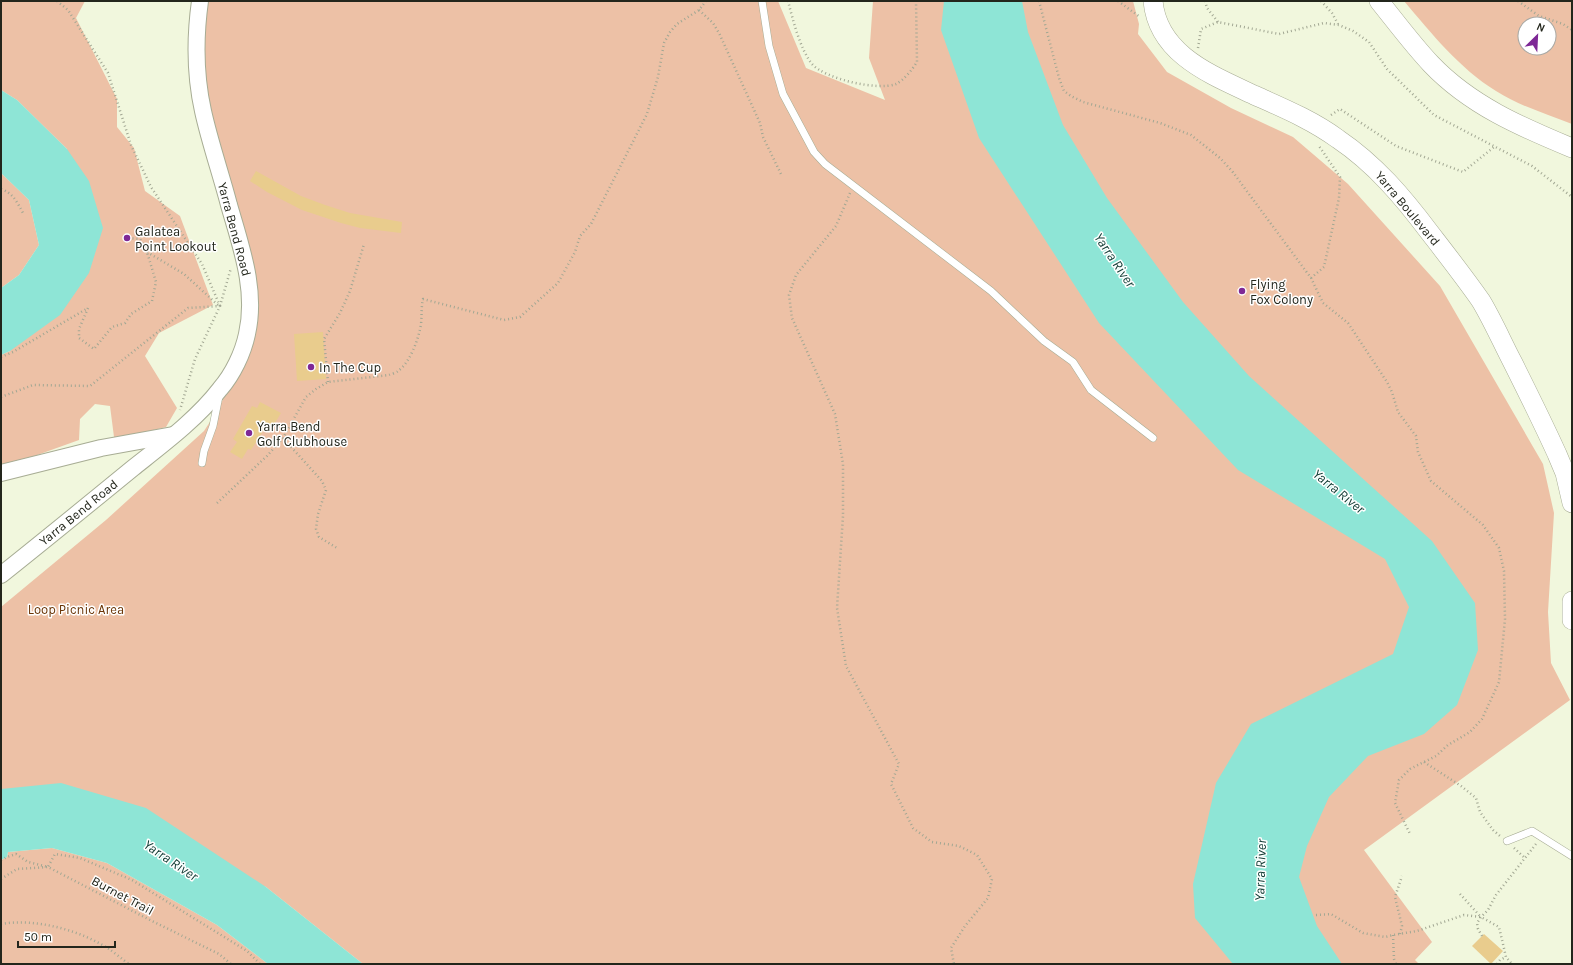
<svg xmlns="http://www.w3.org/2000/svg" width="1573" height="965" font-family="Karla,sans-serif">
<rect width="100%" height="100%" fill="#f1f7dd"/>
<g fill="#edc1a6" fill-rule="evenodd">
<polygon points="1,1 85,1 76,18 117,99 117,127 134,148 145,191 180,216 213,305 159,333 145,356 177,408 166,427 129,436 114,437 110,406 95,404 80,419 79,440 1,468 1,355 10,351 67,149 17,100 1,90"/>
<polygon points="200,1 778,1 806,68 885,100 869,58 873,1 1133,1 1139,24 1138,34 1167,72 1231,108 1293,137 1348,184 1440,286 1543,464 1554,513 1548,612 1551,663 1570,700 1364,850 1432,942 1415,960 1419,964 363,964 266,887 1,789 1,607 106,520 204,431 219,408 229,386 250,309 203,111"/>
<path d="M1404 1H1572V124C1547 114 1519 106 1496 91 1459 68 1432 34 1404 1ZM1525 24H1549V48H1525Z"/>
<polygon points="1,173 29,200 39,245 19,275 1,288"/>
<polygon points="52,848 107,863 217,925 268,964 1,964 1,860 7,857 8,852"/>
</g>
<g fill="#8ee5d6">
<polygon points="944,1 1022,1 1028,32 1063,125 1107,198 1183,302 1249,376 1432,541 1475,603 1478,650 1457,705 1424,734 1368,756 1329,797 1307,846 1299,877 1317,926 1342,964 1233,964 1195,918 1193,884 1216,783 1251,724 1393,654 1409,607 1385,559 1238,470 1099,323 979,138 941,30"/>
<polygon points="1,90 17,100 67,149 89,181 103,228 89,273 60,315 10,351 1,355 1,288 19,275 39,245 29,200 1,173"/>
<polygon points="61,783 146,808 266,887 363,964 268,964 217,925 107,863 52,848 8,852 7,857 1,860 1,789"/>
</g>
<g fill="#e9cc8d">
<polygon points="256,171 301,196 325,205 350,213 402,222 401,233 360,228 341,223 302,210 267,192 250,181"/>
<polygon points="323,332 326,379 297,381 294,334"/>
<polygon points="260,402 281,413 272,428 267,425 251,450 248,449 242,459 230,452 237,442 233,439 252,406 257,408"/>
<polygon points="1484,934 1503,951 1491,964 1472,946"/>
</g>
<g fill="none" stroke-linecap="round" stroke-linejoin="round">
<g stroke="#a7ac94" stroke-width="8">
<g id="service">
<polyline points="762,1 769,46 783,94 814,152 825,164 991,291 1044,341 1073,362 1091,390 1153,438"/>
<polyline points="202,463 204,451 213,426 219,396"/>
<polyline points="1507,841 1532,831 1572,856"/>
</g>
</g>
<g stroke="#a7ac94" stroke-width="18">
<g id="tertiary">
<polyline points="1,473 101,448 173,435"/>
<path d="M1 575C45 540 89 504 133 468 162 445 197 419 220 389 233 374 243 353 247 334 257 290 241 247 229 205 221 174 210 143 203 111 195 75 195 37 200 1"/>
</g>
</g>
<g stroke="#a7ac94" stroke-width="20">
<g id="secondary">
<path d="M1153 1C1158 55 1212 75 1254 95 1283 108 1312 120 1338 139 1375 164 1403 197 1430 233 1447 255 1465 278 1481 301 1493 321 1502 342 1513 363 1528 393 1543 423 1557 454L1565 473 1572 503"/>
<path d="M1379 1C1396 22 1413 45 1431 64 1470 105 1521 127 1572 148"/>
<polyline points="1572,601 1572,620"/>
</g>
</g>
<g stroke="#a2a793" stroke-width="2.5" stroke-dasharray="1 3" stroke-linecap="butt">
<polyline points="57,1 68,10 108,73 131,145 151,187 202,264 220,306"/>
<path d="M788 1C793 20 800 49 812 64 825 79 878 91 896 84 904 80 912 70 917 62L916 1"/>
<polyline points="1039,1 1059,78 1064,91 1071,96 1083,102 1160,123 1191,135 1220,158 1232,171 1311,278 1323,303 1348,323 1387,382 1392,392 1398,412 1416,436 1418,452 1431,481 1483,525 1499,548 1504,571 1505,619 1499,682 1482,719 1470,732 1448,745 1436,756 1410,769 1399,780 1395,803 1410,834"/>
<polyline points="1118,1 1140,17"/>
<polyline points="1205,1 1207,8 1218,22"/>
<polyline points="1321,1 1332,13 1338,24"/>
<polyline points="1518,1 1539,16 1563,24 1572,30"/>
<polyline points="699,10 713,23 719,33 760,123 763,137 781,174"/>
<polyline points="1198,48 1201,29 1218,22 1279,34 1324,23 1339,25 1353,31 1369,42 1387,69 1434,115 1532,166 1572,197"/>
<polyline points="1331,115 1340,109 1396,146 1463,172 1494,147"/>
<path d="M1 189C13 193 17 202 23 213"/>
<polyline points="850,193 836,226 796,275 789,295 792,318 835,414 843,464 843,516 837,608 846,666 899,764 891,784 913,828 932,842 959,846 977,855 992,879 988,898 965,926 951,948 954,964"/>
<polyline points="147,252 184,274 218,305"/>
<polyline points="1311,278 1324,267 1339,198 1340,177 1319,146"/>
<polyline points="220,306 231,268"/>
<polyline points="1,357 13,352 88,308 79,329 79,338 94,349 112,327 125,323 131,314 152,301 156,282 147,252 140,239 127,238"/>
<polyline points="328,382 324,339 340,313 350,291 364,244"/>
<polyline points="1,397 33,385 90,386 188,308 220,306 195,359 180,410"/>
<polyline points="283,438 322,481 326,490 318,514 316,529 319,537 337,548"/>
<path d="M217 503 267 456 283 438 306 397 316 389 328 382 389 375C391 374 396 373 398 371 410 363 419 338 421 324 422 315 421 308 423 299L504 320 520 317 558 283 575 252 580 236 591 224 647 114 658 77 664 43 670 32 677 24 699 10 706 1"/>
<polyline points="1424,762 1461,786 1476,798 1480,812 1493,830 1500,836"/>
<polyline points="1514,848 1525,858"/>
<polyline points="1,860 7,857 16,854 28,862 48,867 55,854 80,858 132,880 247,951 260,964"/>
<polyline points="1,879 17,869 48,867 150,920 219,954 231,964"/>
<polyline points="1460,894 1480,916"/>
<polyline points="1316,915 1331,914 1363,933 1385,937 1393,935 1417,931 1464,915 1481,917 1499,927 1506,957 1512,964"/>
<path d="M1 924C35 918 80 930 109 949 115 953 122 959 129 964"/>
<polyline points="1400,934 1402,926 1395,897 1402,876"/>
<polyline points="1393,935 1394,959 1396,964"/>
<polyline points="1482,936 1478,929 1477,923 1481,917 1488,910 1496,895 1536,844"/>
<polyline points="1497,964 1500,960 1506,957"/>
</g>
<use href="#service" stroke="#fff" stroke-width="7"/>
<use href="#tertiary" stroke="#fff" stroke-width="16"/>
<use href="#secondary" stroke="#fff" stroke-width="19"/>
</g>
<g fill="#7e2896" stroke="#fff" stroke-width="1.5">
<circle cx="127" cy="238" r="4"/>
<circle cx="1242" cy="291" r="4"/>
<circle cx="311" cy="367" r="4"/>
<circle cx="249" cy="433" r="4"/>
</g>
<g text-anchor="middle" stroke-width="3" stroke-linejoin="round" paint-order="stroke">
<g font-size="13" fill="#23261c" stroke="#fff">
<text transform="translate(1408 208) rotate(50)" y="5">Yarra Boulevard</text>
<text transform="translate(235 229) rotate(75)" y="5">Yarra Bend Road</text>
<text transform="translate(78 512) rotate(-39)" y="5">Yarra Bend Road</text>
<text transform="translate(123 895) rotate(28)" y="5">Burnet Trail</text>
</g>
<g font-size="13" fill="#23261c" stroke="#fff" text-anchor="start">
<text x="135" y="236">Galatea<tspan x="135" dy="15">Point Lookout</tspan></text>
<text x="1250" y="289">Flying<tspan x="1250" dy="15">Fox Colony</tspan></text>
<text x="319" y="372">In The Cup</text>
<text x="257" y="431">Yarra Bend<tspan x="257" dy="15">Golf Clubhouse</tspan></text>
</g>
<g font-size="13" fill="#6a3506" stroke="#fff">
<text x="76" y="614">Loop Picnic Area</text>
</g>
<g font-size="14" font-style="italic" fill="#174039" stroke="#fff">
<text transform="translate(1115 260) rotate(56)" y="5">Yarra River</text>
<text transform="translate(1339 491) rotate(39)" y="5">Yarra River</text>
<text transform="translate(171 860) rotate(34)" y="5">Yarra River</text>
<text transform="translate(1260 870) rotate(-88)" y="5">Yarra River</text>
</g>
</g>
<rect width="1573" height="965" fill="none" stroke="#23261c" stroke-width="4"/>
<g transform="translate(1537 36) rotate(24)"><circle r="19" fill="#ffffff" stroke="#a7a8a4"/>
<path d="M0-3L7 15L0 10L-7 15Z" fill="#7e2896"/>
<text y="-6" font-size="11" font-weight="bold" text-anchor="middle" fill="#23261c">N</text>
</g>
<path d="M18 941v6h97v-6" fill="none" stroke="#23261c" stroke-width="2"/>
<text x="24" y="941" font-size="12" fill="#23261c" stroke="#ffffff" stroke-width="3" paint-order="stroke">50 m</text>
</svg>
